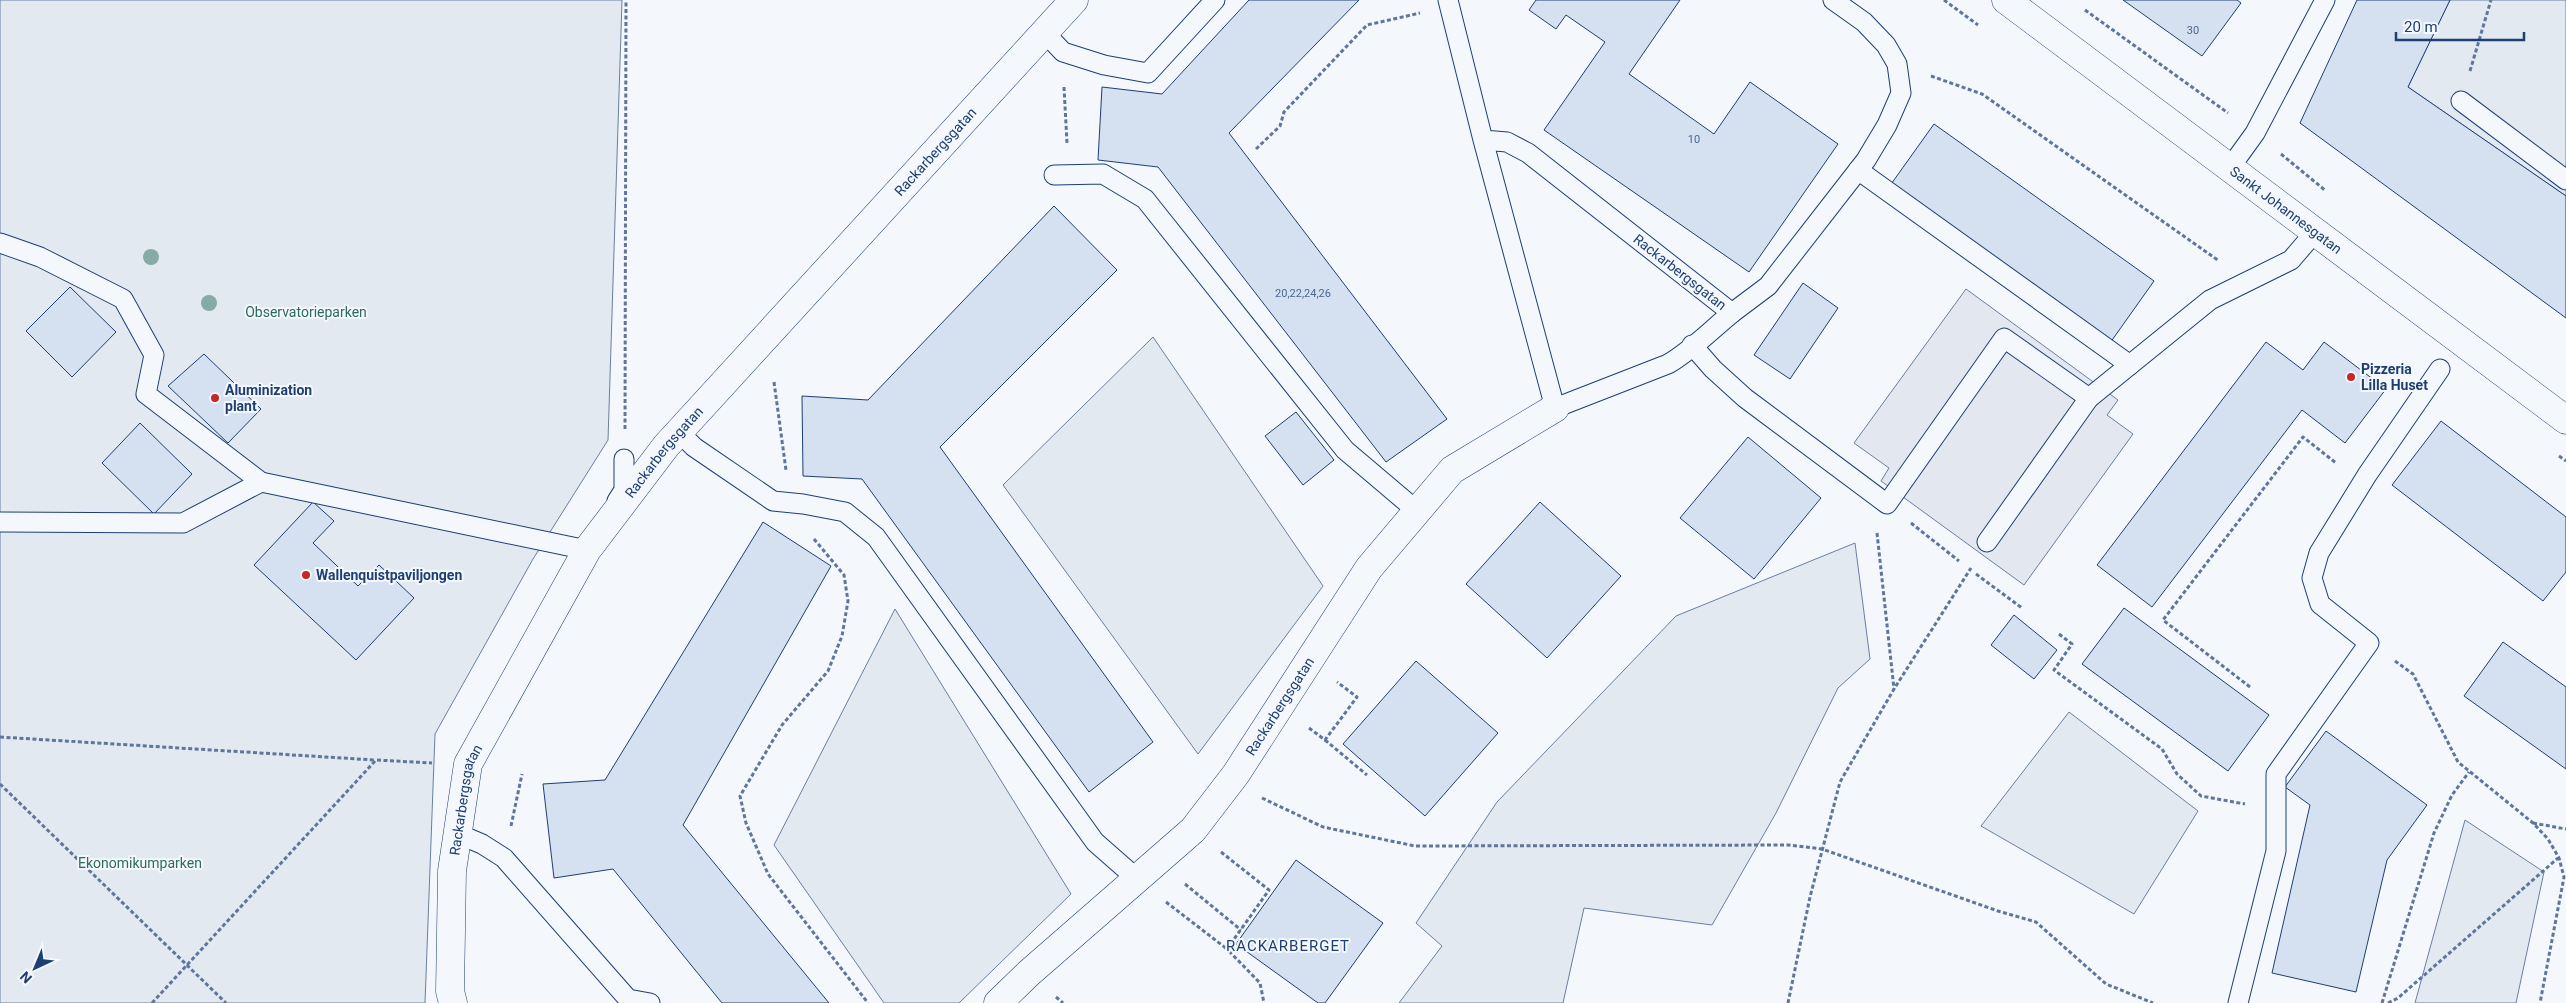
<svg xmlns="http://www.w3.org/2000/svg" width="2566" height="1003" font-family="Roboto,sans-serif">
<rect width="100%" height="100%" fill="#f4f7fb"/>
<g fill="#e3e9f0" stroke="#687fa3">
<polygon points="0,0 622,0 608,440 533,559 435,734 425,1003 0,1003"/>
<polygon points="2450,0 2566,0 2566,196 2408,87"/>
<polygon points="1153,337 1323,586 1198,754 1003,485"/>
<polygon points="1855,543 1870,659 1838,688 1776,813 1712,925 1584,908 1563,1003 1399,1003 1442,946 1416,923 1497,802 1676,616"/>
<polygon points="895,609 1071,894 959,1003 884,1003 774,845"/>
<polygon points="2069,712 2198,811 2134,914 1981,826"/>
<polygon points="2465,820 2544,872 2516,1003 2415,1003"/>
</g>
<polygon fill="#e3e8f0" stroke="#687fa3" points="1966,289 2118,400 2107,415 2133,434 2024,585 1881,481 1889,468 1854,443"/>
<g fill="#d5e0f0" stroke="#1d3f73">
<polygon points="1249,0 1359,0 1229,133 1447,419 1386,462 1158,167 1098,160 1102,87 1162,94"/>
<polygon points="1536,0 1680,0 1629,74 1714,134 1750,82 1838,144 1749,272 1544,130 1605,42 1566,15 1556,29 1529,10"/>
<polygon points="2123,0 2237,0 2241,3 2202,56"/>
<polygon points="2357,0 2450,0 2408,87 2566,196 2566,318 2300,123"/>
<polygon points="1934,124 2154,281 2110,343 1889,187"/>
<polygon points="1054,206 1117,270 940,447 1153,742 1089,792 862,479 803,476 802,396 868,400"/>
<polygon points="1803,283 1838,308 1790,379 1754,355"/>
<polygon points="70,287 116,332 72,377 26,331"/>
<polygon points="2266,342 2303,370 2324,342 2386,389 2345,443 2302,410 2152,607 2097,565"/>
<polygon points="204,354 261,409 228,443 168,386"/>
<polygon points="1296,412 1334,460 1303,485 1265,436"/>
<polygon points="2441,421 2566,517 2566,572 2543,601 2392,485"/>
<polygon points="140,423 192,474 154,514 102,463"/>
<polygon points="1748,437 1821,498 1754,579 1680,518"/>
<polygon points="313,502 334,521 313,543 358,586 379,565 414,598 356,660 254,565"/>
<polygon points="1540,502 1621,576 1547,658 1466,584"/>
<polygon points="763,522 831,566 683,825 829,1003 722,1003 613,869 554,878 543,784 605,780"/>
<polygon points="2124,608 2269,715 2228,771 2082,664"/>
<polygon points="2014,615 2057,650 2034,679 1991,645"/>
<polygon points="2503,642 2566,687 2566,769 2464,696"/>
<polygon points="1416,661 1498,733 1425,816 1343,744"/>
<polygon points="2326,731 2427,805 2387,860 2356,992 2272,973 2310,805 2285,787"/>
<polygon points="1296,860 1383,923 1325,1003 1318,1003 1236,944"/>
</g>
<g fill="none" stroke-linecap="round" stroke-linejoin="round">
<g stroke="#1d3f73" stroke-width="21">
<g id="service">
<path d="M1448 0 1483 140 1555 408 1668 364C1691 351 1711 330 1732 313L1528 153 1507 142 1483 140"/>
<polyline points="1044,32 1063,52 1104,65 1148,73 1215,0"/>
<polyline points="2461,101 2566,180"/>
<polyline points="2229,169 2255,133 2325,0"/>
<polyline points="1858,170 2130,365"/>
<polyline points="1054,175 1103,174 1145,199 1345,450 1417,511"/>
<polyline points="0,243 40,257 123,299 154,355 146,394 261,482"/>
<polyline points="1732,313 1768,286 1866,160 1887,125 1901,93 1897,64 1886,45 1864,22 1833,0"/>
<polyline points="1692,345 1713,369 1745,398 1887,504 2004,338 2089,398 1987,542"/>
<polyline points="2089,398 2210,300 2291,260 2315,232"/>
<polyline points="679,432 694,447 773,501 803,504 845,512 876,537 1095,842 1136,878"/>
<polyline points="617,501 624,490 624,459"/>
<polyline points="0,522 183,523 261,482 587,550 592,541"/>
<polyline points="456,833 482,844 504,858 628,999 650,1003"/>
<polyline points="2238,1003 2276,851 2276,774 2369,643 2320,604 2312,578 2319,553 2367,475 2440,369"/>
</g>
</g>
<g stroke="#1d3f73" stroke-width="29">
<g id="minor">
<path id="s1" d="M2006 0 2566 420"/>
<path id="s2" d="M453 1003 450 991 452 871 468 764 587 550 666 446 1074 0"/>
<path id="s3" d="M998 1003 1029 973 1193 830 1236 774 1369 568 1452 470 1555 408"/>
</g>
</g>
<g stroke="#5e769c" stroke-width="3" stroke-dasharray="4 2.5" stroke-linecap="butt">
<polyline points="1944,0 1978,25"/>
<polyline points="2085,10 2228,113"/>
<polyline points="2470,71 2491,0"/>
<polyline points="1931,76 1982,94 2219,261"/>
<polyline points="1064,87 1067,143"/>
<polyline points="1256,149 1280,126 1284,112 1367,25 1420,13"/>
<polyline points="2281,154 2326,191"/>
<polyline points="774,382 786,470"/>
<polyline points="625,429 626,0"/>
<polyline points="2559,456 2566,461"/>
<polyline points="1911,523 1959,561"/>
<polyline points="1877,533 1894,689"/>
<polyline points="814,539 844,575 848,601 842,636 828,671 782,725 740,796 746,823 768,874 868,1003"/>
<polyline points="1976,574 2022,608"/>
<polyline points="2059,634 2072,644 2054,670 2162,749 2177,774 2201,796 2245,804"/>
<polyline points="2395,661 2413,674 2458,762 2533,823 2548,839 2559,858 2564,877 2540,1003"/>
<polyline points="2250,687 2163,620 2303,437 2336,463"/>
<polyline points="1309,728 1325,740 1357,697 1337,682"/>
<polyline points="0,737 375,760"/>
<polyline points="1325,740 1367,775"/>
<polyline points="0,784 226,1003"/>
<polyline points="1262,798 1323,827 1415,846 1788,845 1822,849 1998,911 2036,922 2106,984 2153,1003"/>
<polyline points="2533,823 2566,829"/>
<polyline points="511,826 522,774"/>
<polyline points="1221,852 1269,890 1227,949 1260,983 1264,1003"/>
<polyline points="1185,884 1241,930"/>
<polyline points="1166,902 1227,949"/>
<polyline points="1056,997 1063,1003"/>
<polyline points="152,1003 376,760 432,763"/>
<polyline points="1788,1003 1810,897 1840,782 1894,689 1971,568"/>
<polyline points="2382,1003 2434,833 2452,795 2469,772"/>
<polyline points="2388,1003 2398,998 2558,858"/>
</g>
<use href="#service" stroke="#f4f7fb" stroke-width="19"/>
<use href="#minor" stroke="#f4f7fb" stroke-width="28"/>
</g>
<g fill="#86aba6">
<circle cx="151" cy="257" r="8"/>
<circle cx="209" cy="303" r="8"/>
</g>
<g fill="#c62828" stroke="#f4f7fb" stroke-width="2">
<circle cx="2351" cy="377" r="5"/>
<circle cx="215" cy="398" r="5"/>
<circle cx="306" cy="575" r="5"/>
</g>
<g text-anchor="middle" stroke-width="4" stroke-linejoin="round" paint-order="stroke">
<g font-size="11" fill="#4b6792">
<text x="2193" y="34">30</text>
<text x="1694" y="143">10</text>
<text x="1303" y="297">20,22,24,26</text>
</g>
<g font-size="14" fill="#1d3f73" stroke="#f4f7fb">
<text dy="5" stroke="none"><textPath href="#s2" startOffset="1015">Rackarbergsgatan</textPath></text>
<text dy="5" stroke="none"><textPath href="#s1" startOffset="350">Sankt Johannesgatan</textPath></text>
<text transform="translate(1680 272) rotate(38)" y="5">Rackarbergsgatan</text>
<text dy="5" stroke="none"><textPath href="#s2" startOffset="610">Rackarbergsgatan</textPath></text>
<text dy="5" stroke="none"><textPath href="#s3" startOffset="412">Rackarbergsgatan</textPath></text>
<text dy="5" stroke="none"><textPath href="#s2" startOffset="205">Rackarbergsgatan</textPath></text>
</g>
<g font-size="14" fill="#2c6c60" stroke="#f4f7fb">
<text x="306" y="317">Observatorieparken</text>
<text x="140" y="868">Ekonomikumparken</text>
</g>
<g font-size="14" font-weight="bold" fill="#1d3f73" stroke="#f4f7fb" text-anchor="start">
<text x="2361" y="374">Pizzeria<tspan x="2361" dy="16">Lilla Huset</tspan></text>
<text x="225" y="395">Aluminization<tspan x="225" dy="16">plant</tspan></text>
<text x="316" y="580">Wallenquistpaviljongen</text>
</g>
<g font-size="15" letter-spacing="1" fill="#1d3f73" stroke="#f4f7fb">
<text x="1288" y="951">RACKARBERGET</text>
</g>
</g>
<g transform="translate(35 968) rotate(224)" stroke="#f4f7fb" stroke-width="4" paint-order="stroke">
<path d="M0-4L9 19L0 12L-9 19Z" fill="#1d3f73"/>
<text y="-8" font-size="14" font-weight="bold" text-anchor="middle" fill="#1d3f73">N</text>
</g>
<path d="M2396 32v8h128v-8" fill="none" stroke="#1d3f73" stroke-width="2.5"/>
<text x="2404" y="32" font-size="15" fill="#1d3f73" stroke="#f4f7fb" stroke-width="4" paint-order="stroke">20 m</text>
</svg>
